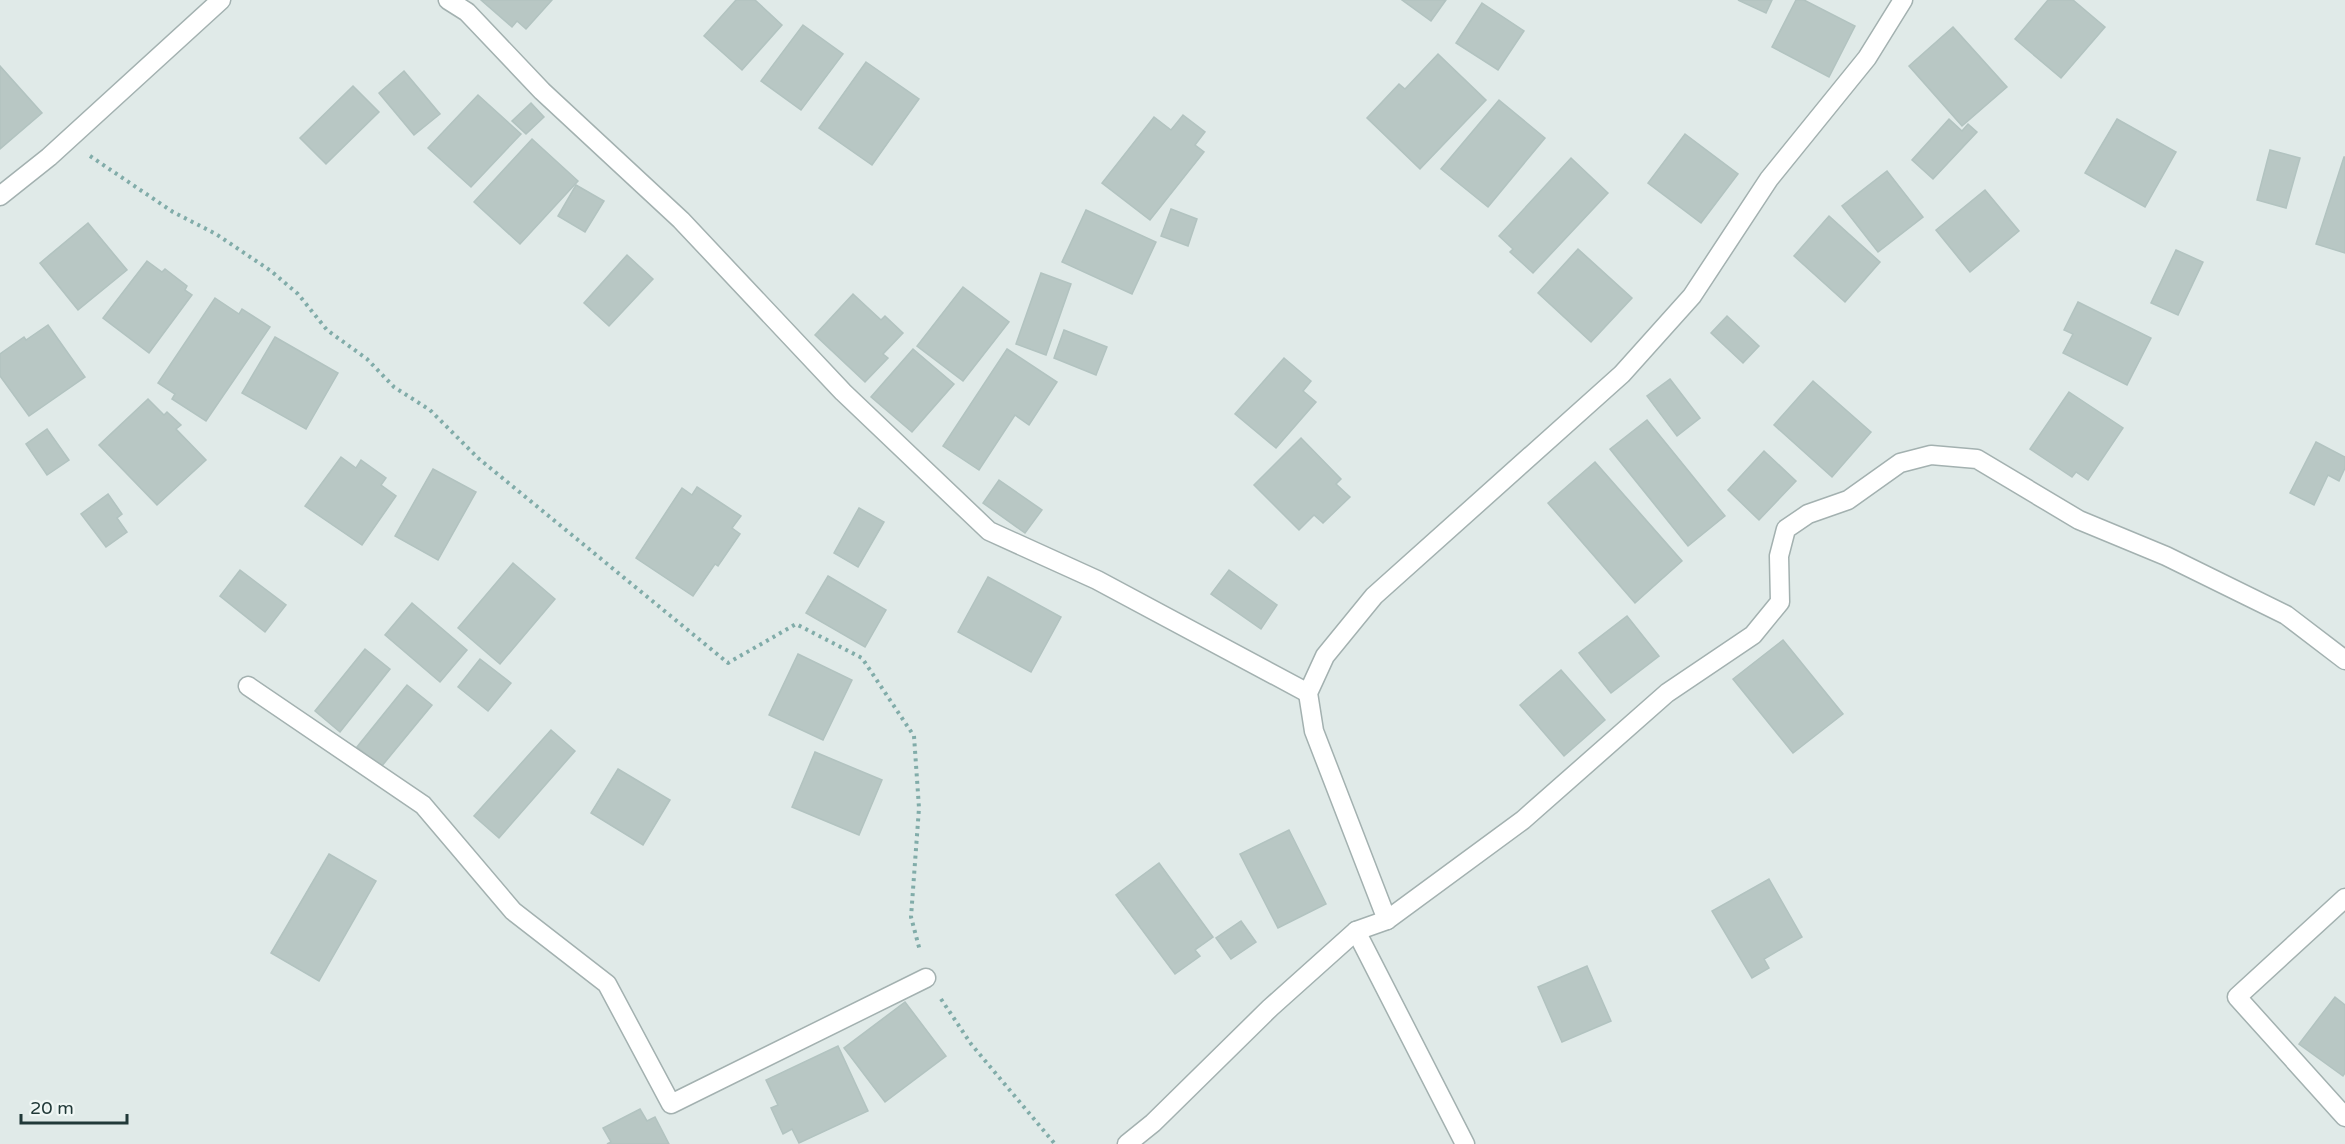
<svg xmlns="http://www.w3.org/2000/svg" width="2345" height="1144" font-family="'Varela Round',sans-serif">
<rect width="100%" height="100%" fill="#e0eae8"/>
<g fill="#b8c7c4" stroke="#b2c3c0" stroke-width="1.5">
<polygon points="481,0 552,0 526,29 517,21 512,27"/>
<polygon points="736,0 755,0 782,25 742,70 704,36"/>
<polygon points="1402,0 1446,0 1431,21"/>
<polygon points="1738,0 1772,0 1766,13"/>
<polygon points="1796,0 1804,0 1855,26 1829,77 1772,47"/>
<polygon points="2048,0 2073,0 2105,27 2061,78 2015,39"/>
<polygon points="1482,3 1524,31 1498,70 1456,43"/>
<polygon points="803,25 843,54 801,110 761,81"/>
<polygon points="1953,27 2007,87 1962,126 1909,66"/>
<polygon points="1438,54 1486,100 1420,169 1367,118 1399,84 1405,89"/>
<polygon points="866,62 919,99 872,165 819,128"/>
<polygon points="0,66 42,113 0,149"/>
<polygon points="404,71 440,114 414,135 379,93"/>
<polygon points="353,86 379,112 326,164 300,138"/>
<polygon points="478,95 521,134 471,187 428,148"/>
<polygon points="1499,100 1545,138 1488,207 1441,169"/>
<polygon points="531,103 544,117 526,134 512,121"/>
<polygon points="1183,115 1205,132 1195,145 1204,152 1150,220 1102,183 1154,117 1171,130"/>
<polygon points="1949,119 1962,131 1968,124 1977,132 1933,179 1912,160"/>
<polygon points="2117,119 2176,152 2145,207 2085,173"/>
<polygon points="1685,134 1738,174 1701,223 1648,183"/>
<polygon points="532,139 578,181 520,244 474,202"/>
<polygon points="2270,150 2300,158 2286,208 2257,200"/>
<polygon points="2344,157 2345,157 2345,253 2316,244"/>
<polygon points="1571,158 1608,193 1533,273 1510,252 1513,249 1499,236"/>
<polygon points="1887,171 1923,217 1878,252 1842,206"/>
<polygon points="576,185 604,201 585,232 558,216"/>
<polygon points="1985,190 2019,231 1970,272 1936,230"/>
<polygon points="1171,209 1197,219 1188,246 1161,236"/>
<polygon points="1086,210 1156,242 1132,294 1062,262"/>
<polygon points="1829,216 1880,262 1845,302 1794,256"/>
<polygon points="88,223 127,270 78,310 40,263"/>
<polygon points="1578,249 1632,298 1591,342 1538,293"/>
<polygon points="2176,250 2203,262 2178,315 2151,303"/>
<polygon points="627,255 653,279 609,326 584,303"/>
<polygon points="147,261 162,272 165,269 187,286 185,290 192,295 149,353 103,318"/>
<polygon points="1041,273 1071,284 1046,355 1016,344"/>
<polygon points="963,287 1009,322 963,381 917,346"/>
<polygon points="853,294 881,320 885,316 903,333 883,354 888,358 865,382 815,335"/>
<polygon points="215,298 239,314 242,309 270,327 206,421 172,399 175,394 158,383"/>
<polygon points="2078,302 2151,338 2127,385 2063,353 2073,334 2064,330"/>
<polygon points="1727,316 1759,346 1743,363 1711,333"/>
<polygon points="48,325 85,377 29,416 0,376 0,354 24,337 26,340"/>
<polygon points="1064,330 1107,347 1096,375 1054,358"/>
<polygon points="275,337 338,373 306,429 242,393"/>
<polygon points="913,349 954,384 912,432 871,397"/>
<polygon points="1007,349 1057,382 1029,425 1015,415 979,470 943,446"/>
<polygon points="1284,358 1311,381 1303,391 1316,402 1276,448 1235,414"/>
<polygon points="1670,379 1700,418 1677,436 1647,396"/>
<polygon points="1813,381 1871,432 1832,477 1774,425"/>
<polygon points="2069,392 2123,428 2088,480 2076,472 2072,477 2030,449"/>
<polygon points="148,399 164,415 167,412 181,425 176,429 206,460 157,505 99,445"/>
<polygon points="1647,420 1725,516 1688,546 1610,449"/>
<polygon points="47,429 69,460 47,475 26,444"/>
<polygon points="1301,438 1341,479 1336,484 1350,497 1323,523 1314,515 1299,530 1254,485"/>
<polygon points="2316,442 2345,457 2345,468 2339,481 2328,475 2314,505 2290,493"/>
<polygon points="1764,451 1796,481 1759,520 1728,490"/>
<polygon points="341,457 356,468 361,460 386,478 381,485 396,496 362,545 305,506"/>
<polygon points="1595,462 1682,561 1635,603 1548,503"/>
<polygon points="433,469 476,492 438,560 395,536"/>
<polygon points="999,480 1042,510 1025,533 983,503"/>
<polygon points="697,487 741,516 732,528 740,534 718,566 715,564 693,596 636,558 682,488 692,495"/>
<polygon points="108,494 122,514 117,518 127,532 106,547 81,514"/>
<polygon points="859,508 884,522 858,567 834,553"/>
<polygon points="513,563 555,599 500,664 458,628"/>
<polygon points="240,570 286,605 265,632 220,596"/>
<polygon points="1229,570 1277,605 1261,629 1211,594"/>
<polygon points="828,576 886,610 865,647 806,613"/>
<polygon points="988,577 1061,617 1031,672 958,632"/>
<polygon points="412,603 467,650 440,682 385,635"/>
<polygon points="1627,616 1659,656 1611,693 1579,653"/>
<polygon points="1783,640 1843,714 1793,753 1733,679"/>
<polygon points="365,649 390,669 340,732 315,711"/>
<polygon points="798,654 852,680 823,740 769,715"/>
<polygon points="480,659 511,683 488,711 458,687"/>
<polygon points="1561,670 1605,720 1564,756 1520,705"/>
<polygon points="407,685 432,705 381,767 357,747"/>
<polygon points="551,730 575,751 499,838 474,816"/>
<polygon points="815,752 882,780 859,835 792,807"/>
<polygon points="618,769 670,800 643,845 591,813"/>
<polygon points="1289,830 1326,904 1278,928 1240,854"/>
<polygon points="329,854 376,881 319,981 271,953"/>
<polygon points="1159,863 1213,937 1195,950 1200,956 1175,974 1116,895"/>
<polygon points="1769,879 1802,937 1764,959 1769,968 1752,978 1712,911"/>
<polygon points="1241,921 1256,942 1231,959 1216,938"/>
<polygon points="1587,966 1611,1021 1562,1042 1538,987"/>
<polygon points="2335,997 2345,1005 2345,1073 2343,1076 2299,1044"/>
<polygon points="905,1002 946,1056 885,1102 844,1048"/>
<polygon points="838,1046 868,1111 799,1143 792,1129 783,1134 771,1108 778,1105 766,1080"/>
<polygon points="640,1109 647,1121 655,1117 669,1144 607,1144 611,1142 603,1128"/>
</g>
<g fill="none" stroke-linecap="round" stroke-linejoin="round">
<g stroke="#a3b1b0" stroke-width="21">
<g id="minor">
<polyline points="448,0 467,12 542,91 681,220 843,392 989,531 1097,580 1308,693"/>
<polyline points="0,196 49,157 221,0"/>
<polyline points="248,686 423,805 513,911 607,984 671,1104 926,978"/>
<polyline points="2345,898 2237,997 2345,1117"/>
<polyline points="1387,920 1314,731 1308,693 1325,656 1374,596 1622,374 1692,296 1769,179 1867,58 1903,0"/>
<polyline points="1356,931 1465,1144"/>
<polyline points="1127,1144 1153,1123 1270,1008 1356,931 1387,920 1523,820 1667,693 1753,635 1780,602 1779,556 1786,529 1808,514 1848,500 1900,463 1931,455 1977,459 2079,520 2166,556 2286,615 2345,660"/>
</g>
</g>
<g stroke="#81aca9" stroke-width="4" stroke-dasharray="3 4.5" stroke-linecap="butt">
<polyline points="90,156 173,212 216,234 271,271 298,294 327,330 367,359 394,387 430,410 478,458 728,663 796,624 862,658 914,736 919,808 911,917 920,951"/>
<polyline points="941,999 971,1044 1055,1144"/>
</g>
<use href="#minor" stroke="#fff" stroke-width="18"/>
</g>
<path d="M21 1114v9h106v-9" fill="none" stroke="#213938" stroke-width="3"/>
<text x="30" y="1114" font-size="18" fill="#213938" stroke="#f0f7f5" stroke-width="4.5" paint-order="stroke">20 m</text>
</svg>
